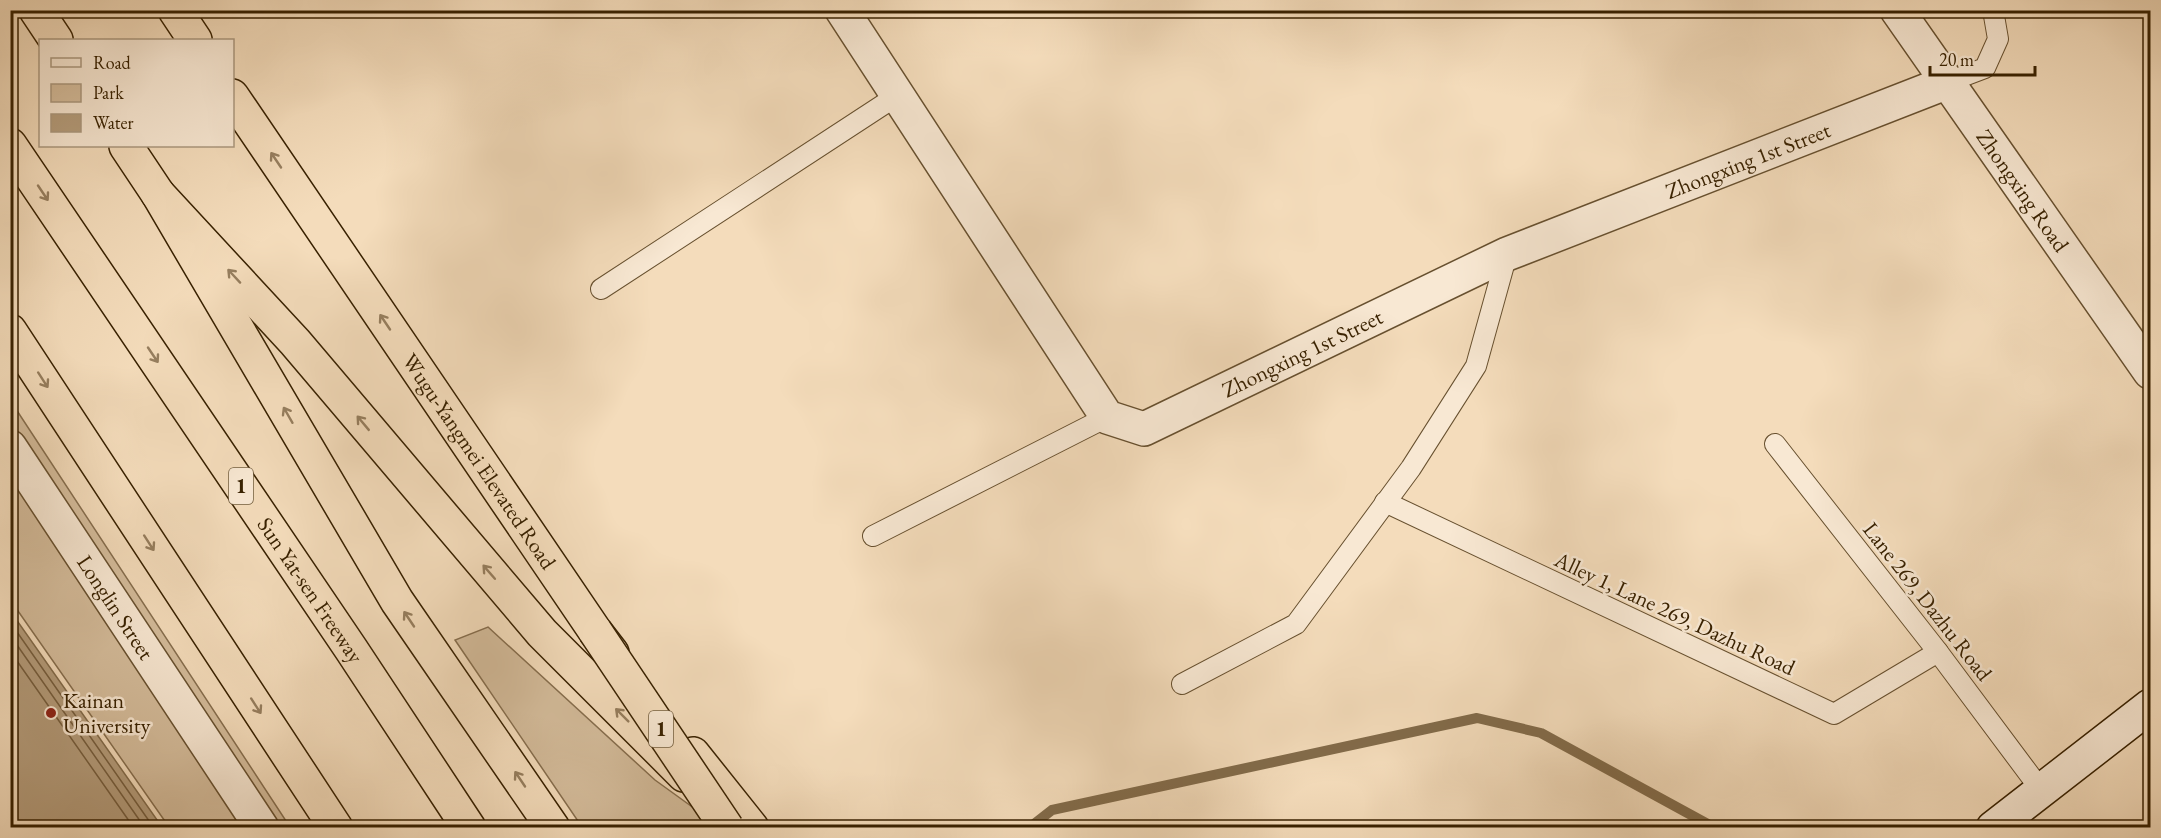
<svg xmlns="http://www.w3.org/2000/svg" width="2161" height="838" font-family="'EB Garamond',serif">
<rect width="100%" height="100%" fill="#f4dcbb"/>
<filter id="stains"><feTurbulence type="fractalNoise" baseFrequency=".00333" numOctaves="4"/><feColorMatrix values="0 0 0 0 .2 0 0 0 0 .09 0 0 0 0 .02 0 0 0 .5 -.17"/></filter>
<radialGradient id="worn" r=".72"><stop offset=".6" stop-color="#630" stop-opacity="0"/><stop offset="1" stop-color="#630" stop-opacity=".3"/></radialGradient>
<g fill="#d4bc9b" stroke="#866e4e" stroke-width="1.5">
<polygon points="10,400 290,827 169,827 11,601"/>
<polygon points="488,627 655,780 720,827 582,827 455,640"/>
</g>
<polygon fill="#b49c7b" stroke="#826b4a" stroke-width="1.5" points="10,612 11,612 162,827 11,827"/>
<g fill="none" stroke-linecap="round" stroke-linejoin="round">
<g stroke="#765e3e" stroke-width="1.5">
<polyline points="10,622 154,828"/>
<polyline points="10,635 145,828"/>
<polyline points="10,651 134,828"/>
</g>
<polyline stroke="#826b4a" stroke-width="10" points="1029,828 1052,810 1477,718 1541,733 1715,828"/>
<g stroke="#67502f" stroke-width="22">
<g id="service">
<polyline points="1948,82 1985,68 1998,39 1993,10"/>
<polyline points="601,289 898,95"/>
<polyline points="1775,444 1938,652 2041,790"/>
<polyline points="1385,502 1834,714 1938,652"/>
<polyline points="873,536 1107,417"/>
<polyline points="1182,684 1296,624 1411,468 1476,366 1507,254"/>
</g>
</g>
<g stroke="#67502f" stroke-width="36">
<g id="minor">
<path id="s1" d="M842 10 1107 417 1144 429 1507 254 1948 82"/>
<path id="s2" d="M10 447 262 828"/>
</g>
</g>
<g stroke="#67502f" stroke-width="36">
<g id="tertiary">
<path id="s3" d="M1897 10 2150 372"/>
</g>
</g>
<g stroke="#382100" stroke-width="36">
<polyline id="secondary" points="1993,828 2150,706"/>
</g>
<g stroke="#382100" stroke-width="36">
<g id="motorway">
<polyline points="36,10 56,40"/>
<polyline points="175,10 195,40"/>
<path id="s4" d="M232 96 595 631 612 653"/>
<path id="s5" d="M10 145 351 649 469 828"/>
<polyline points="126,146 158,194 397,601 553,828"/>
<polyline points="158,194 295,342 542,633 684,775"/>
<polyline points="10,331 336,828"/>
<polyline points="693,754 752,828"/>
</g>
</g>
<use href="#service" stroke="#f8e8d3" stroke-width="20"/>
<use href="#minor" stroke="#f8e8d3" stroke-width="33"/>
<use href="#tertiary" stroke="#f8e8d3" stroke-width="33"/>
<use href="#secondary" stroke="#f8e8d3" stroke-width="33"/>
<use href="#motorway" stroke="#f4dcbb" stroke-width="33"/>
<g stroke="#382100" stroke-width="36" stroke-linecap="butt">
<polyline id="motorway-bridge" points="595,631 727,828"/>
</g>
<use href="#motorway-bridge" stroke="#f4dcbb" stroke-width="33"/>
</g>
<defs><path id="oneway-shaft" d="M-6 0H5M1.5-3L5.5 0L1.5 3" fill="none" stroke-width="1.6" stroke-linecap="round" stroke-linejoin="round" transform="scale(1.5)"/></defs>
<g stroke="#967e5e">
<use href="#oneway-shaft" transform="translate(276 160) rotate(-124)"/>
<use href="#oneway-shaft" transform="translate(43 193) rotate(56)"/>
<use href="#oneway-shaft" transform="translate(234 276) rotate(-133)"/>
<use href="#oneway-shaft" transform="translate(385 322) rotate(-124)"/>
<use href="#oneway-shaft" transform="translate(153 355) rotate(56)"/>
<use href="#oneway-shaft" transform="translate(43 380) rotate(57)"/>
<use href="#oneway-shaft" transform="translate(288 415) rotate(-120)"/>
<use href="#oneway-shaft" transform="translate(363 423) rotate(-130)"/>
<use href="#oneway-shaft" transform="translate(149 543) rotate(57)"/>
<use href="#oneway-shaft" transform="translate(489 572) rotate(-131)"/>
<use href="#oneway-shaft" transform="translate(409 619) rotate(-124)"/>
<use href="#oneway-shaft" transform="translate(256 706) rotate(57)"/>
<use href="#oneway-shaft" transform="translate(622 715) rotate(-135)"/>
<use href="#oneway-shaft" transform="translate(520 779) rotate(-124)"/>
</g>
<circle fill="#8f2418" stroke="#f8e8d3" stroke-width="2" cx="51" cy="713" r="6"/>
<g text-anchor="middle" stroke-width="5" stroke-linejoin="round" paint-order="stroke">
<g fill="#f8e8d3" stroke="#725d3f" stroke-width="1.5">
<rect x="229" y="468" width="24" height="36" rx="4.5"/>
<rect x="649" y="711" width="24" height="36" rx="4.5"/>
</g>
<g font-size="21" font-weight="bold" fill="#382100">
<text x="241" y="493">1</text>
<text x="661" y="736">1</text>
</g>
<g font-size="22" fill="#382100" stroke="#f8e8d3">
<text dy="8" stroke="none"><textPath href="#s1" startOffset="1186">Zhongxing 1st Street</textPath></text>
<text dy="8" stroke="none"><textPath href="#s3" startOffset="220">Zhongxing Road</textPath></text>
<text dy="8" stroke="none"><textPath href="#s1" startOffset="700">Zhongxing 1st Street</textPath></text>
<text dy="8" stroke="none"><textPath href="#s4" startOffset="441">Wugu-Yangmei Elevated Road</textPath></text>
<text dy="8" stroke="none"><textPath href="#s5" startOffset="537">Sun Yat-sen Freeway</textPath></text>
<text transform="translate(1928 601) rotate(52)" y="8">Lane 269, Dazhu Road</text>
<text dy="8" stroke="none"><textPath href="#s2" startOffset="192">Longlin Street</textPath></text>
<text transform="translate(1675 613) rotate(25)" y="8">Alley 1, Lane 269, Dazhu Road</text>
</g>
<g font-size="22" fill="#382100" stroke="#f8e8d3" text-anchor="start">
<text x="63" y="708">Kainan<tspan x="63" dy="25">University</tspan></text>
</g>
</g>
<rect width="2161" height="838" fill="none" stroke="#f4dcbb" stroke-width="36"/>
<rect x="12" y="12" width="2137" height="814" fill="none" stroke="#382100" stroke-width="3"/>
<rect x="18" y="18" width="2125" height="802" fill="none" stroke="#382100" stroke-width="1.5"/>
<rect x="39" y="39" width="195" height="108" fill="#f8e8d3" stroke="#ab987f" stroke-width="1.5"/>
<rect x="51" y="58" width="30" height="9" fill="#f8e8d3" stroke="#ab987f" stroke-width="1.5"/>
<text x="93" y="69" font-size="18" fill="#382100">Road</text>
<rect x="51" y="84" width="30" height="18" fill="#d4bc9b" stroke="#ab987f" stroke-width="1.5"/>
<text x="93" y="99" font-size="18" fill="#382100">Park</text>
<rect x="51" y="114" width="30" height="18" fill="#b49c7b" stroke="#ab987f" stroke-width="1.5"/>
<text x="93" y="129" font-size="18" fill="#382100">Water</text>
<path d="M1930 66v9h105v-9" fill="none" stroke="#382100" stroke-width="3"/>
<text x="1939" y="66" font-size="18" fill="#382100" stroke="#f8e8d3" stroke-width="4.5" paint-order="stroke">20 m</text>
<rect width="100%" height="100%" filter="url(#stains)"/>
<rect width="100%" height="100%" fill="url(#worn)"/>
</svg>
